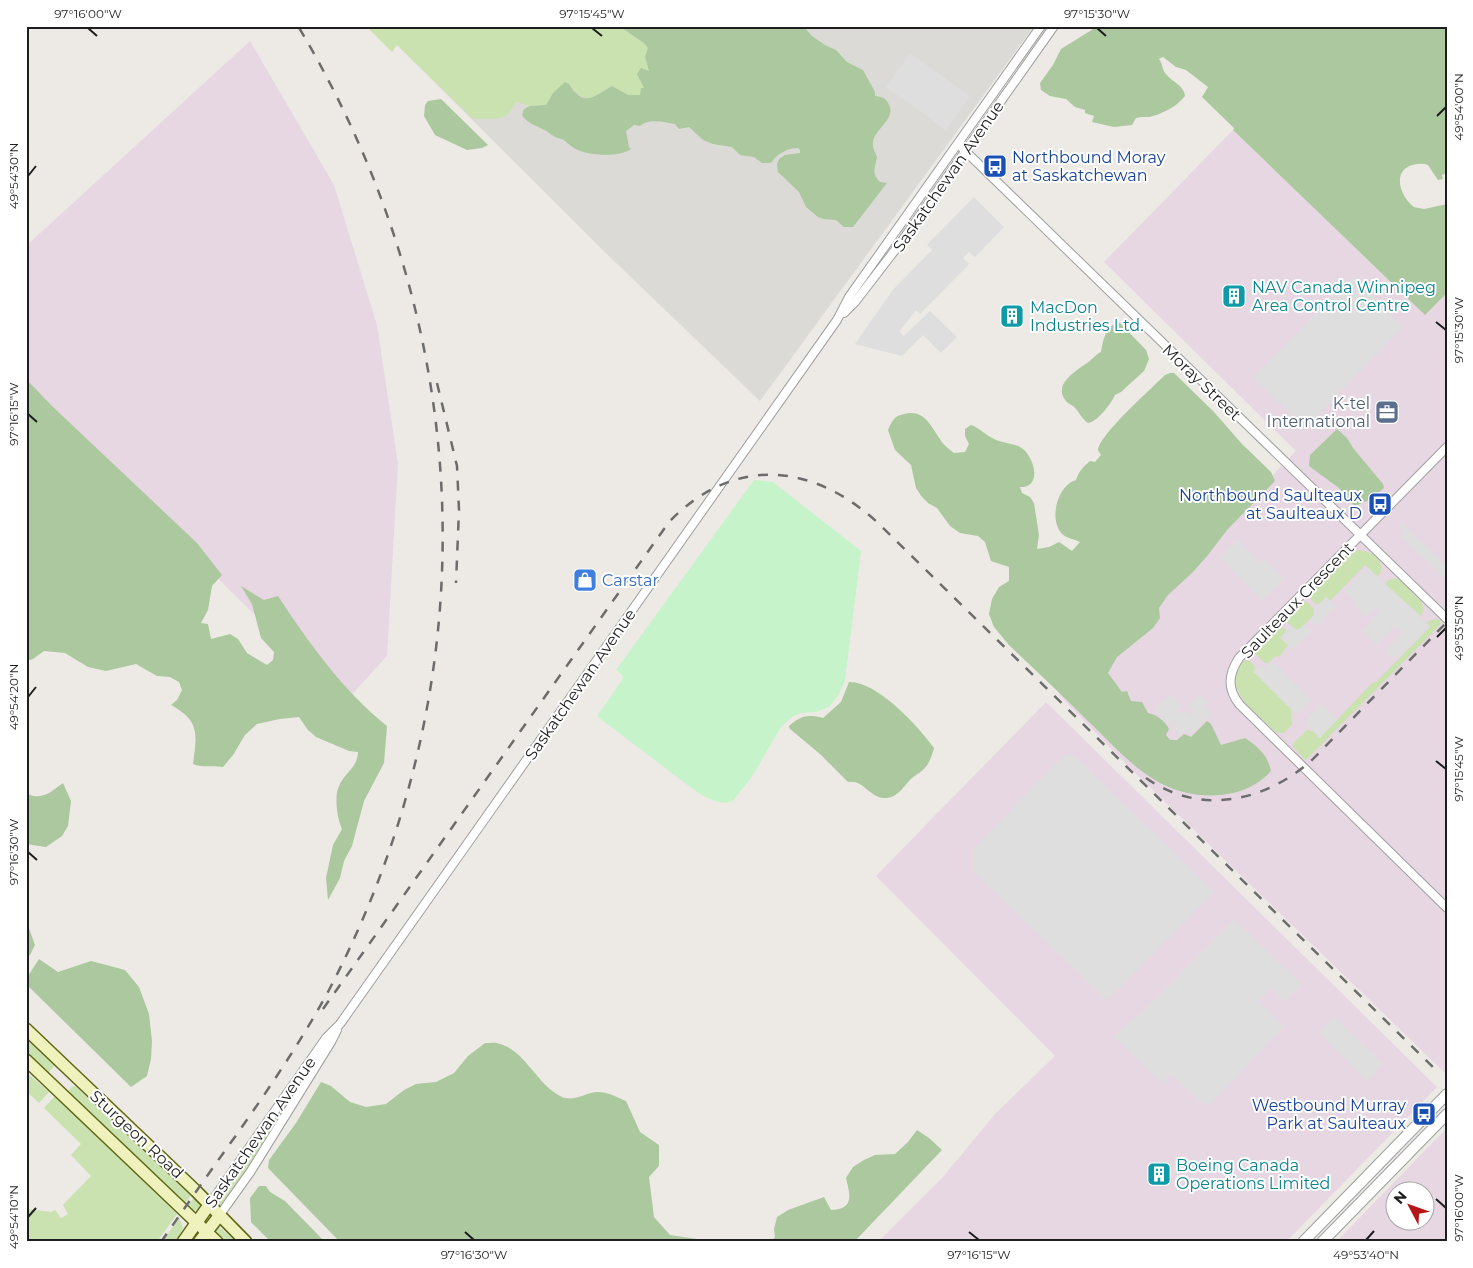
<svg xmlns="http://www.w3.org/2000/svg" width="1473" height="1268" font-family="Montserrat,sans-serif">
<rect width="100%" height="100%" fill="#edeae5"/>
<g fill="#e6d7e3" fill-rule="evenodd">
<polygon points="250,41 334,185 377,325 398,464 387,656 344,703 26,389 26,246"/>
<polygon points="1233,130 1425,315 1447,293 1447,1075 1126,764 1059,695 1296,451 1104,262"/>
<polygon points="1046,702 1437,1087 1286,1242 878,1242 942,1178 996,1113 1055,1056 876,876"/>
<path d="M1447 1128V1242H1336ZM1396 1190H1426V1220H1396Z"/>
</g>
<polygon fill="#dcdad6" points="366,26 1034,26 760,401 613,260 397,45 392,52"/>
<g fill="#c9e2b0">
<path d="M366 26H619L644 43 649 48 650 71 642 82 644 88 640 96 628 95 612 86 603 91 593 99C581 98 576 94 569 84L553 93 546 105 530 106 516 102C506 125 492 117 473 119L397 45 392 52Z"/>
<path d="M1358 550C1371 551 1386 560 1380 574L1377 576 1365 565 1330 601 1326 598 1320 604H1316L1310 598 1311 591 1348 554Z"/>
<polygon points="1395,578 1400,580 1421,601 1424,610 1421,616 1385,584 1388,580"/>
<polygon points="1301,602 1307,602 1314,609 1314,615 1300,629 1296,630 1287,622 1286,618"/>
<polygon points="1436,619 1441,621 1440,625 1310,756 1305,760 1293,747 1294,742 1307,730 1313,731 1320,738 1373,682 1375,683 1430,627 1427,623 1431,620"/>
<polygon points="1280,625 1286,629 1286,632 1281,638 1288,645 1280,656 1275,657 1268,663 1265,663 1255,654 1255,649 1276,627"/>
<path d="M1246 660 1250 661 1255 666 1254 672 1291 709 1292 725 1284 733H1277C1261 718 1228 695 1237 671 1239 666 1241 662 1246 660Z"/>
<polygon points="26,1036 55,1065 48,1073 26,1055"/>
<polygon points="26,1072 49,1092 39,1103 26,1091"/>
<polygon points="75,1086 192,1194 184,1205 68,1093 71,1087"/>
<polygon points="55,1096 177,1214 157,1242 26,1242 26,1209 51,1212 55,1210 61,1218 68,1214 63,1205 91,1176 71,1155 81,1144 44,1108"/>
<polygon points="281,1112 283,1113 248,1170 224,1205 220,1208 216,1204 218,1201 244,1165 255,1145"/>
<polygon points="195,1196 201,1204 200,1208 194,1211 188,1206"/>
<polygon points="179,1218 183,1227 177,1242 162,1242"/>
<polygon points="219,1227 237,1242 223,1242 215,1231"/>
</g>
<g fill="#abc89e">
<path d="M619 26 804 27 812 36 825 45 836 50 847 62 863 70 875 92V96C881 97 885 97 888 103 898 118 875 128 873 142 872 148 875 152 877 157 875 168 871 173 880 182L887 183 853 227H844L836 220 823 219 818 217 806 207 799 192 778 172 777 164 779 159 785 155 800 153V150L798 148C787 148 777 154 771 163H762L754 157 740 155 732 147 713 144 703 140 689 127 679 129 675 124C664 122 649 118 640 126L634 125 626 131 629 147 631 149C621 157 590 156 578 150 573 148 569 144 565 141 561 138 562 140 558 138 554 137 551 134 548 132 539 126 528 125 522 115L524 109 530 106 546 105 553 93 565 82C571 84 571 89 576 93 588 106 600 92 612 86L628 95H640L641 88H644L637 74 641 68 649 71 645 57 648 48 644 43Z"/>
<path d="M1098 26H1447V173L1442 175 1443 179 1438 180 1428 165C1423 163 1418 164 1412 165 1391 172 1401 198 1414 207L1424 209 1447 204V293L1425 315 1233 130 1234 128 1202 97 1208 87 1186 70 1176 67 1163 57 1159 59C1163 64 1162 70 1166 74 1172 82 1184 85 1185 96 1177 106 1166 112 1153 116 1148 118 1142 116 1136 118L1132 125 1114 127 1092 122 1094 116 1085 113V110L1075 107 1066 99 1050 96 1041 90 1040 83 1053 65 1061 49Z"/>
<polygon points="441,99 488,145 482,148 467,150 435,135 424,116 425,105 428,101"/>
<path d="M1117 322 1120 323 1146 350 1149 359 1144 371 1121 392 1115 395C1111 404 1097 422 1088 423 1082 419 1080 413 1075 408 1073 405 1068 404 1066 401 1051 382 1081 369 1092 359 1095 356 1097 354 1101 352 1103 340 1105 329 1117 322Z"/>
<path d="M1170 373H1174L1214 412 1242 444 1271 472 1275 481 1227 530 1208 555 1192 573 1168 595 1159 608 1160 618 1153 628 1117 657 1108 673 1122 692 1127 691 1131 701 1142 702 1148 713C1157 715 1164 720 1169 729L1166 735 1170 740H1177L1184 734 1191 737 1207 721 1211 724 1221 745 1245 738C1259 747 1268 756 1271 771 1243 803 1189 801 1155 780 1130 765 1110 742 1089 722 1063 696 1036 671 1009 645L994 627 989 614 992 599 999 587 1009 581V567L991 561 985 542 978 536 960 533 950 526 937 508 928 503 922 497 916 488 911 465 895 450 888 430C892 421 894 416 904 414 924 409 930 425 940 439 943 445 949 449 954 453L965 452 969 444 965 436V429L971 425C980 428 985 435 994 439 1002 443 1012 443 1020 447 1031 452 1042 480 1027 486 1025 487 1022 487 1020 487L1022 493 1030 497 1034 503 1039 535 1037 549 1049 547 1059 542 1072 551 1080 542C1074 539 1066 538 1062 534 1048 519 1058 485 1076 480 1079 471 1083 467 1090 461L1095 462 1101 455 1098 450C1100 434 1151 389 1165 375Z"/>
<path d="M26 379 52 406 197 543 222 575 212 586 208 610 201 623 208 624 211 639 230 634 238 639 247 653 267 665 273 660 274 652 261 638 252 604 241 586 264 600 278 596C309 643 343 691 387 726L384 763 364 801 352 846 344 861 340 878 328 900 326 878 333 845 342 829C337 818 334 796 339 786 345 772 357 769 358 752L349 751 316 737 308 730 299 717 280 719 257 724 245 735 233 755 223 767C212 765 203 768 193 764 197 734 200 721 171 705L177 700 182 690 179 682 170 677 157 676 136 664 106 671 88 667 65 653 44 651 33 659 26 661Z"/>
<polygon points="1337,429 1347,438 1353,448 1383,484 1384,488 1369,500 1355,506 1351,503 1339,488 1309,466 1310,455"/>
<path d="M849 682C877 681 918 726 934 748 932 755 930 763 924 769 920 773 915 775 911 779 903 787 897 799 883 798 868 796 864 780 848 782L820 754 790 729 789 726C801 716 807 714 823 718L841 702Z"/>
<path d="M63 783 71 801 68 826 62 836 46 847 26 844V793C41 802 52 791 63 783Z"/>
<polygon points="26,920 35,945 30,955 26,956"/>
<polygon points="39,959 58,972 91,961 125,970 139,987 149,1014 152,1041 151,1059 147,1076 131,1087 26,984 26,979"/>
<path d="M485 1043C490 1043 496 1042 500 1044 525 1051 537 1084 560 1096 574 1103 584 1093 597 1092 608 1092 617 1097 626 1101L640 1132 659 1145V1166L649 1177 654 1217 670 1235 717 1242 733 1240 744 1242H340L268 1168 269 1160 296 1123 321 1082 331 1086 350 1102 366 1107 386 1104 404 1090 416 1084 436 1082 454 1073 468 1056Z"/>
<path d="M917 1130 929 1138 942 1150 854 1242H770L775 1237 774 1229 777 1217 788 1210 824 1197 831 1210C855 1209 850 1195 846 1178L853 1167 864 1160 875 1155 895 1154 908 1142Z"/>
<polygon points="259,1186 266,1186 270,1192 285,1201 325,1242 271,1242 251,1222 250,1198"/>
</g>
<polygon fill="#c6f3ca" points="754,480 773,482 861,551 845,681 838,696 829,707 816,712 801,713 792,717 781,727 753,775 733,801 726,803 718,802 705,797 690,787 598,717 598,715 622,680 623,676 616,670"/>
<g fill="#dedede">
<polygon points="910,53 970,96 946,130 886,87"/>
<polygon points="974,197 1004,227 975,257 969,252 963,258 969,264 920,314 916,310 899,332 904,336 930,311 957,337 941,353 923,335 902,356 855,344 892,291 932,250 927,245"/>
<polygon points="1352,277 1403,327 1305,428 1253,377"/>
<polygon points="1400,521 1447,566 1447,581 1401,537"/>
<polygon points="1237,539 1260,563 1264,559 1284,579 1262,601 1219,558"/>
<polygon points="1367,567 1430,626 1399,658 1395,655 1391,658 1384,651 1403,632 1395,625 1377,645 1362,631 1380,611 1376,607 1366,617 1354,605 1354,600 1344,592"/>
<polygon points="1326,597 1336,606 1317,626 1310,619 1314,615 1314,609"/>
<polygon points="1304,625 1311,631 1293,650 1280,638 1291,626 1298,630"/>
<polygon points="1272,661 1312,700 1297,715 1254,672 1261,665 1264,669"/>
<polygon points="1170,694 1181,705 1176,710 1180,714 1184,710 1190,715 1194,710 1189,705 1200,695 1208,702 1204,706 1212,713 1190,735 1185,731 1180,736 1172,727 1176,723 1175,720 1169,725 1154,710"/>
<polygon points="1321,704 1337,719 1320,738 1304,722"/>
<polygon points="1068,754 1075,756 1214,892 1107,1001 973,871 973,849 1064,755"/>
<polygon points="1234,919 1302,985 1285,1002 1271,988 1258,1001 1284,1027 1214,1100 1211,1103 1203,1104 1171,1074 1162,1083 1114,1037 1164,991"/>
<polygon points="1334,1017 1383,1064 1367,1081 1318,1033"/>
</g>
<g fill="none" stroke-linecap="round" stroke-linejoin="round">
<g stroke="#9f9f9f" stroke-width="10">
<g id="minor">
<polyline points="958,144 1447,619"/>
<polyline points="844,313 855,302 902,241 1054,26"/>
<path d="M1447 447 1239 658C1228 675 1227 689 1240 705L1447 908"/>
<polyline points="209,1205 326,1038 340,1024 837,320 849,297 1041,26"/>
<polyline points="219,1216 251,1171 331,1042 337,1030"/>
</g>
</g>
<g stroke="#9f9f9f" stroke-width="12">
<g id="tertiary">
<polyline points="1303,1242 1447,1094"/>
<polyline points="1322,1242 1447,1114"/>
</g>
</g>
<g stroke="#5f6811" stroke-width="14">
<g id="secondary">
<polyline points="26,1029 196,1191 246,1242"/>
<polyline points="26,1060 217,1242"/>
<polyline points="183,1242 209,1205"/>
<polyline points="199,1242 219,1216"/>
</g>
</g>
<use href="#minor" stroke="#fff" stroke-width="8"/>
<use href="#tertiary" stroke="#fff" stroke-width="10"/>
<use href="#secondary" stroke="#f0f2be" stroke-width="11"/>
<g stroke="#6c6c6c" stroke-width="2.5" stroke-dasharray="10 10" stroke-linecap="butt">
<polyline points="437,383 457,466 459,510 456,583"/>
<path d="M1146 778C1200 816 1265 802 1312 760L1447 622"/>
<path d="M323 1009 669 522C733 456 811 462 877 522L1439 1073"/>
<path d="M161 1242C186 1206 211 1170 237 1134 270 1087 302 1040 329 990 492 678 478 327 298 26"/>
</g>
</g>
<path fill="none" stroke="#1e1e1e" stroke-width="2" d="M88 28 97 36M592 28 602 36M1097 28 1106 36M1437 116 1446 107M28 176 36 166M1436 322 1446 330M28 414 37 422M1437 637 1446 628M28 697 36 687M1436 761 1446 769M28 852 37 860M1436 1199 1446 1208M28 1217 36 1208M465 1232 474 1240M969 1232 979 1240M1366 1240 1374 1231"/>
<defs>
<g id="bus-square" transform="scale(1.25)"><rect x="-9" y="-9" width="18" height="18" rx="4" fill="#1a4fb4" stroke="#fff"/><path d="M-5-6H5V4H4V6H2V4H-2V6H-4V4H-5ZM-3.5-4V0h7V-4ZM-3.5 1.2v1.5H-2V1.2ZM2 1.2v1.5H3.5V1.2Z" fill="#fff"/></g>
<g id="building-square" transform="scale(1.25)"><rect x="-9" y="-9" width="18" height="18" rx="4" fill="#0f9aa8" stroke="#fff"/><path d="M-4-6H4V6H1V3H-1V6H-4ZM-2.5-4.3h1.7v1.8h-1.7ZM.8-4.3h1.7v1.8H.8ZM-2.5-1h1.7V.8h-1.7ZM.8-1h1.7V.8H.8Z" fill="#fff"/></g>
<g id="office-square" transform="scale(1.25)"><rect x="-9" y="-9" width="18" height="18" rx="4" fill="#5c6f8a" stroke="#fff"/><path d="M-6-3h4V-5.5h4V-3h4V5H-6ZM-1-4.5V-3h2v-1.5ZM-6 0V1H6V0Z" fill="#fff"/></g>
<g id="shop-square" transform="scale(1.25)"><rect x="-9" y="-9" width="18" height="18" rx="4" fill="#3f7fe0" stroke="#fff"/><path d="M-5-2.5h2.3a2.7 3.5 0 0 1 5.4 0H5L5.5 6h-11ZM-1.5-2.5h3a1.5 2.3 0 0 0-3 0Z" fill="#fff"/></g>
</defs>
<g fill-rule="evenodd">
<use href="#bus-square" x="995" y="166"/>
<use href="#building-square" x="1234" y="296"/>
<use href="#building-square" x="1012" y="316"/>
<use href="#office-square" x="1387" y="412"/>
<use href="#bus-square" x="1380" y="504"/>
<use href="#shop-square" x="585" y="580"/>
<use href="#bus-square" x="1424" y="1114"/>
<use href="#building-square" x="1159" y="1174"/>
</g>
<g text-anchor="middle" stroke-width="4" stroke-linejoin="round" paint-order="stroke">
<g font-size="16" fill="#164399" stroke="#fff" text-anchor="end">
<text x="1012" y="163" text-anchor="start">Northbound Moray<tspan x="1012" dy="18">at Saskatchewan</tspan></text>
<text x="1362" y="501">Northbound Saulteaux<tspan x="1362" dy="18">at Saulteaux D</tspan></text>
<text x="1406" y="1111">Westbound Murray<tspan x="1406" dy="18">Park at Saulteaux</tspan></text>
</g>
<g font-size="16" fill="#1e1e1e" stroke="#fff">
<text transform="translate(948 176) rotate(-55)" y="6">Saskatchewan Avenue</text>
<text transform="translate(1202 382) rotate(44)" y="6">Moray Street</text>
<text transform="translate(1297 600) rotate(-46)" y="6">Saulteaux Crescent</text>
<text transform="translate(580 684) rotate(-55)" y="6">Saskatchewan Avenue</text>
<text transform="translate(260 1132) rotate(-55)" y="6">Saskatchewan Avenue</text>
<text transform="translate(137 1134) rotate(43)" y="6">Sturgeon Road</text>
</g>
<g font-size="16" fill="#0d838f" stroke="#fff" text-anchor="start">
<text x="1252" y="293">NAV Canada Winnipeg<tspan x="1252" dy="18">Area Control Centre</tspan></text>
<text x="1030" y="313">MacDon<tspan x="1030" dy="18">Industries Ltd.</tspan></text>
<text x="1176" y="1171">Boeing Canada<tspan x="1176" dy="18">Operations Limited</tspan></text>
</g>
<g font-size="16" fill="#4e5e75" stroke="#fff" text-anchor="end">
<text x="1370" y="409">K-tel<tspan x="1370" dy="18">International</tspan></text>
</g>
<g font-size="16" fill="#366cbe" stroke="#fff" text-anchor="start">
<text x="602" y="586">Carstar</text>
</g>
</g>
<rect width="1473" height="1268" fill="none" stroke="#ffffff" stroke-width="55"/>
<g transform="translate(1410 1206) rotate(311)"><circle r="24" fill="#ffffff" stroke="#a5a5a5"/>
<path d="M0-4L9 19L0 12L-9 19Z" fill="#b41719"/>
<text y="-8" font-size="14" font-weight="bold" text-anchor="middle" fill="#1e1e1e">N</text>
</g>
<rect x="28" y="28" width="1418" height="1212" fill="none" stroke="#1e1e1e" stroke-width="2"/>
<g font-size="12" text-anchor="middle" fill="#1e1e1e">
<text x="88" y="18">97°16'00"W</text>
<text x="592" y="18">97°15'45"W</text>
<text x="1097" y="18">97°15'30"W</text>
<text transform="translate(1459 107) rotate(-90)" y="4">49°54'00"N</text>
<text transform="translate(14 176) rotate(-90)" y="4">49°54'30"N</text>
<text transform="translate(1459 330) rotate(-90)" y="4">97°15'30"W</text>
<text transform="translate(14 414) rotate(-90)" y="4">97°16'15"W</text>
<text transform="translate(1459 628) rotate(-90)" y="4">49°53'50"N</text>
<text transform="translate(14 697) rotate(-90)" y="4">49°54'20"N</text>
<text transform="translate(1459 769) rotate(-90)" y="4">97°15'45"W</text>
<text transform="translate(14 852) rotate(-90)" y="4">97°16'30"W</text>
<text transform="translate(1459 1208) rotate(-90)" y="4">97°16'00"W</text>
<text transform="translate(14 1217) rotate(-90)" y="4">49°54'10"N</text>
<text x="474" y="1259">97°16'30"W</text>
<text x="979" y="1259">97°16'15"W</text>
<text x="1366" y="1259">49°53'40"N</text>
</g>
</svg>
